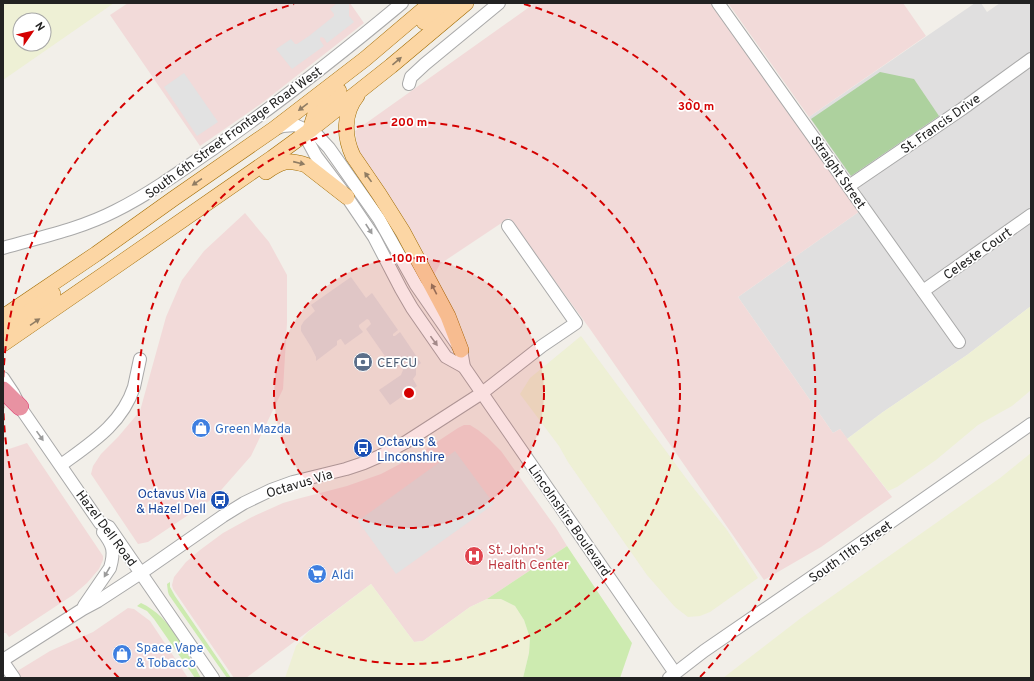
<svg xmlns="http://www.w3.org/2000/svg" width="1034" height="681" font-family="Overpass,sans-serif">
<rect width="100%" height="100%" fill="#f2efe9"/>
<polygon fill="#e0dfdf" points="975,3 981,3 987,12 1000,3 1031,3 1031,306 967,355 883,412 847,439 840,429 833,433 738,297 860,211 862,193 809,117"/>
<g fill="#f2dad9">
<polygon points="128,3 350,3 364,23 262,103 200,146 110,15"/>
<polygon points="535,3 710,3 860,211 738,297 833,433 840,429 892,497 821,547 764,580 590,329 509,218 440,264 434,275 360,154 357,145 355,131"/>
<polygon points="728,3 903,3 926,36 809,117"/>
<polygon points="245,213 269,242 287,275 287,323 283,389 251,456 215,497 148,542 138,544 91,474 93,466 101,454 118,437 140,411 166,317 182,280 204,251"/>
<polygon points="464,425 470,425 478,430 488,438 501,451 556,528 567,546 487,599 470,607 423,641 414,642 371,584 246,678 234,678 173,589 172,585 174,577 186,562 200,550 223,533 252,517 283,503 297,499 347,486 381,474 417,455 458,428"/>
<polygon points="27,443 103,556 103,560 99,569 87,583 73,595 9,637 6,633 3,633 3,451"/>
<polygon points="128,608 134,609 150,621 188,678 6,678 50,651 93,632"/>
</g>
<g fill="#eef0d5" fill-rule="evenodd">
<path d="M3 3H114L3 80ZM20 20H44V44H20Z"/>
<polygon points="1031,306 1031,390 1012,406 978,425 936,460 897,487 888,491 847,439 883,412 967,355"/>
<polygon points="581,336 691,485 727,530 758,578 710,612 700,616 688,617 675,607 647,575 568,462 559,446 520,394 530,378"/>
<polygon points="1031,453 1031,678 723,678 801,618 1000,478"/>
<polygon points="371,584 414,642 423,641 470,607 487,599 501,599 515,606 524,620 530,638 529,653 523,678 285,678 296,646 308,632"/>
</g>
<g fill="#cdebb0">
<polygon points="567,546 632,643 620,678 523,678 529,653 530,638 524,620 515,606 501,599 487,599"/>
<polygon points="170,582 170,587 175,596 231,678 227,678 169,595 168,592 167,584"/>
<path d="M141 603C171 617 186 651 201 678H195L154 619 147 611 137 606Z"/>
</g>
<polygon fill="#add19e" points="880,72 914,79 939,116 851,176 811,119"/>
<g fill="#e2e2e2">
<polygon points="337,3 349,3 349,16 354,22 327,43 324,38 321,37 320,38 320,40 324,46 292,69 276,49 291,39 295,44 297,44 309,36 334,16 334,14 330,9"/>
<polygon points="184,73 218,122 197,136 164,87"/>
<polygon points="351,277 366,298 372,293 398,330 393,334 393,336 395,336 400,332 421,363 416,367 416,375 413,379 417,386 390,405 379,390 401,375 403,370 401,366 394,369 366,329 371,324 369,320 367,319 359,325 359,327 363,332 345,345 341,339 340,339 337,341 337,345 316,361 316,357 311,347 301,331 301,326 304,321 315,311 311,305"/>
<polygon points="455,451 494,504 396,574 358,521"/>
</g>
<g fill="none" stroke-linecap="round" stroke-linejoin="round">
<g stroke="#a9a9a9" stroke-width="14">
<g id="minor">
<polyline points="718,3 959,342"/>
<polyline points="409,84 411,77 425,64 499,3"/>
<polyline points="275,129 283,126 295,125 317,135 329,148 379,219 416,285 461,350 464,367 675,673"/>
<polyline points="309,131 308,134 309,143 316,156 347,197 374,237 401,289 412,308 446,357 464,367"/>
<polyline points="849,186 962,109 1031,59"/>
<path d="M3 248C41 237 80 229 115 211 151 193 184 169 217 146 281 101 342 53 402 3"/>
<polyline points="923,291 1031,215"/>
<polyline points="3,378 13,393 20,407 100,523 109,527 213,678"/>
<path d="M61 465C91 443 122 424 134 387 136 378 138 368 140 359"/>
<path d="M84 606 110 568C115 551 113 545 103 532"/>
<polyline points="3,660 83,609 98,601 141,573 223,516 244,503 271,490 293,482 346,469 364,463 380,456 406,442 482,393 542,346 576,323 508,226"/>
<polyline points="3,662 14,678"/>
<polyline points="669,678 704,651 825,568 1031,424"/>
</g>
</g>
<g stroke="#a06b00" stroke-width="16">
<g id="major">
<polyline points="424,22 446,3"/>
<path d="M357 96C343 113 344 137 353 156L379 194 403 232 448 316 461 350"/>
<polyline points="310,130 315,114 326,102 339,91"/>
<path d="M266 172C281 161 288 159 306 165L347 197"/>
<polyline points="3,317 96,254 173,199 274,129 365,59 431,3"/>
<polyline points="3,331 53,294"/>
<polyline points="3,344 122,262 272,158 309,131 391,66 466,3"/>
</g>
</g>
<g stroke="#dc2a67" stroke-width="18">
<polyline id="highway" points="3,390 20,407"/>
</g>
<use href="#minor" stroke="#fff" stroke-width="12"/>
<use href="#major" stroke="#fcd6a4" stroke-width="15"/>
<use href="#highway" stroke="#e892a2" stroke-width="17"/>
</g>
<defs><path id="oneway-solid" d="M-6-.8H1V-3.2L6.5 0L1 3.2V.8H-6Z"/></defs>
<g fill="#8f7c63">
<use href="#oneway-solid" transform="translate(397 61) rotate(-40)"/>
<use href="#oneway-solid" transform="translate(303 107) rotate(143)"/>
<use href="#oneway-solid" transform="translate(299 163) rotate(13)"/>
<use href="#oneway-solid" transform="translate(368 177) rotate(-126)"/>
<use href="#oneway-solid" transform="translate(197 182) rotate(146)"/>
<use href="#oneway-solid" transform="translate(434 289) rotate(-117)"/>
<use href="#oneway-solid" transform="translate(35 322) rotate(-34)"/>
</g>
<g fill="#9c9c9c">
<use href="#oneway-solid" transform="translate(369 229) rotate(57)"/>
<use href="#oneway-solid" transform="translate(434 341) rotate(54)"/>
<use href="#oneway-solid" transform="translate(40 436) rotate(55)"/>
<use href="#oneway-solid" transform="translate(107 572) rotate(120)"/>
</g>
<circle cx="409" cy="393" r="135" fill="#d40000" fill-opacity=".12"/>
<g fill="none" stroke="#d40000" stroke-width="2" stroke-dasharray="7 5">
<circle cx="409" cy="393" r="135"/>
<circle cx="409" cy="393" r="271"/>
<path d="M119 678A406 406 0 0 1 3 397M3 389A406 406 0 0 1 294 4M524 4A406 406 0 0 1 699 678"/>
</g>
<defs>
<g id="bank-disc" transform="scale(1)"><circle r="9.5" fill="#5c6f8a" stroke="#fff"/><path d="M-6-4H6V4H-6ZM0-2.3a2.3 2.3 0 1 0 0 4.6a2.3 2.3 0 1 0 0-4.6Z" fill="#fff"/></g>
<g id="shop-disc" transform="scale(1)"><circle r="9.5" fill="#3f7fe0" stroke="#fff"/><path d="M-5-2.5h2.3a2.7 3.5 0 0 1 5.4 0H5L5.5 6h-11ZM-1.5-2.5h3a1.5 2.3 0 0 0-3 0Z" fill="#fff"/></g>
<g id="bus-disc" transform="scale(1)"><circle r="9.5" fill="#1a4fb4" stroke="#fff"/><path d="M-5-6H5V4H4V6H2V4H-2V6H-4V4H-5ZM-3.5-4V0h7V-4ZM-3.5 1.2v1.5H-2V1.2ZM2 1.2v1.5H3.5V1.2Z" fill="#fff"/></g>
<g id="hospital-disc" transform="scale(1)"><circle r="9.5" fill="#e0444e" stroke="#fff"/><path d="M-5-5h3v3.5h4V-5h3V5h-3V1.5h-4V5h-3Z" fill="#fff"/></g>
<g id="supermarket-disc" transform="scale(1)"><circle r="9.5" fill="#3f7fe0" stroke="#fff"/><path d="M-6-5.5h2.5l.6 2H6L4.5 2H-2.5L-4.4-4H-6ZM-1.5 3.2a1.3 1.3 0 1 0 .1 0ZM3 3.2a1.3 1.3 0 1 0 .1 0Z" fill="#fff"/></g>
</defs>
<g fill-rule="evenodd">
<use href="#bank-disc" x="363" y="362"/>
<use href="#shop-disc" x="201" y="428"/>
<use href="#bus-disc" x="363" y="448"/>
<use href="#bus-disc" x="220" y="500"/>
<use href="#hospital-disc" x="474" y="556"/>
<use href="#supermarket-disc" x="317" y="574"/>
<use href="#shop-disc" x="122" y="654"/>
</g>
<g text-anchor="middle" stroke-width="3.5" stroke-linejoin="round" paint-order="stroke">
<g font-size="13" fill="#222" stroke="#fff">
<text transform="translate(940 123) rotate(-35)" y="5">St. Francis Drive</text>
<text transform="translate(233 132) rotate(-36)" y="5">South 6th Street Frontage Road West</text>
<text transform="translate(839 172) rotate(55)" y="5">Straight Street</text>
<text transform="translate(977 253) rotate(-35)" y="5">Celeste Court</text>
<text transform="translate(299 483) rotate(-17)" y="5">Octavus Via</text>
<text transform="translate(570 520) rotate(55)" y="5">Lincolnshire Boulevard</text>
<text transform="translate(107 528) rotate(53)" y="5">Hazel Dell Road</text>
<text transform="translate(850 551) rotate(-35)" y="5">South 11th Street</text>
</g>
<g font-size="13" fill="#4e5e75" stroke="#fff" text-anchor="start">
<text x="377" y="367">CEFCU</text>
</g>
<g font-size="13" fill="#366cbe" stroke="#fff" text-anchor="start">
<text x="215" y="433">Green Mazda</text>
<text x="331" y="579">Aldi</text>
<text x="136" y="652">Space Vape<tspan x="136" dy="15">&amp; Tobacco</tspan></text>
</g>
<g font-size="13" fill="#164399" stroke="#fff" text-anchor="start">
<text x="377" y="446">Octavus &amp;<tspan x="377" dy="15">Linconshire</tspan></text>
<text x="206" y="498" text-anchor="end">Octavus Via<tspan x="206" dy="15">&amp; Hazel Dell</tspan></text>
</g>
<g font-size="13" fill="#be3a42" stroke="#fff" text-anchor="start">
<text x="488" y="554">St. John's<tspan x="488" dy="15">Health Center</tspan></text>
</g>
</g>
<circle cx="409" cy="393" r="6" fill="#d40000" stroke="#fff" stroke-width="2"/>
<g font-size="12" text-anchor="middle" font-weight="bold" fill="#d40000" stroke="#fff" stroke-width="3.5" stroke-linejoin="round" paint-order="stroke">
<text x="696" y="110">300 m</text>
<text x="409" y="126">200 m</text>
<text x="409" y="262">100 m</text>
</g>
<rect width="1034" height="681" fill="none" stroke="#222222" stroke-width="8"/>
<g transform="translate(32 32) rotate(56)"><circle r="19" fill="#ffffff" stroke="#a7a7a7"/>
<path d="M0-3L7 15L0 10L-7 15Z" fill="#d40000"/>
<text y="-6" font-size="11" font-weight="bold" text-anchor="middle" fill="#222222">N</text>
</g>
</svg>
